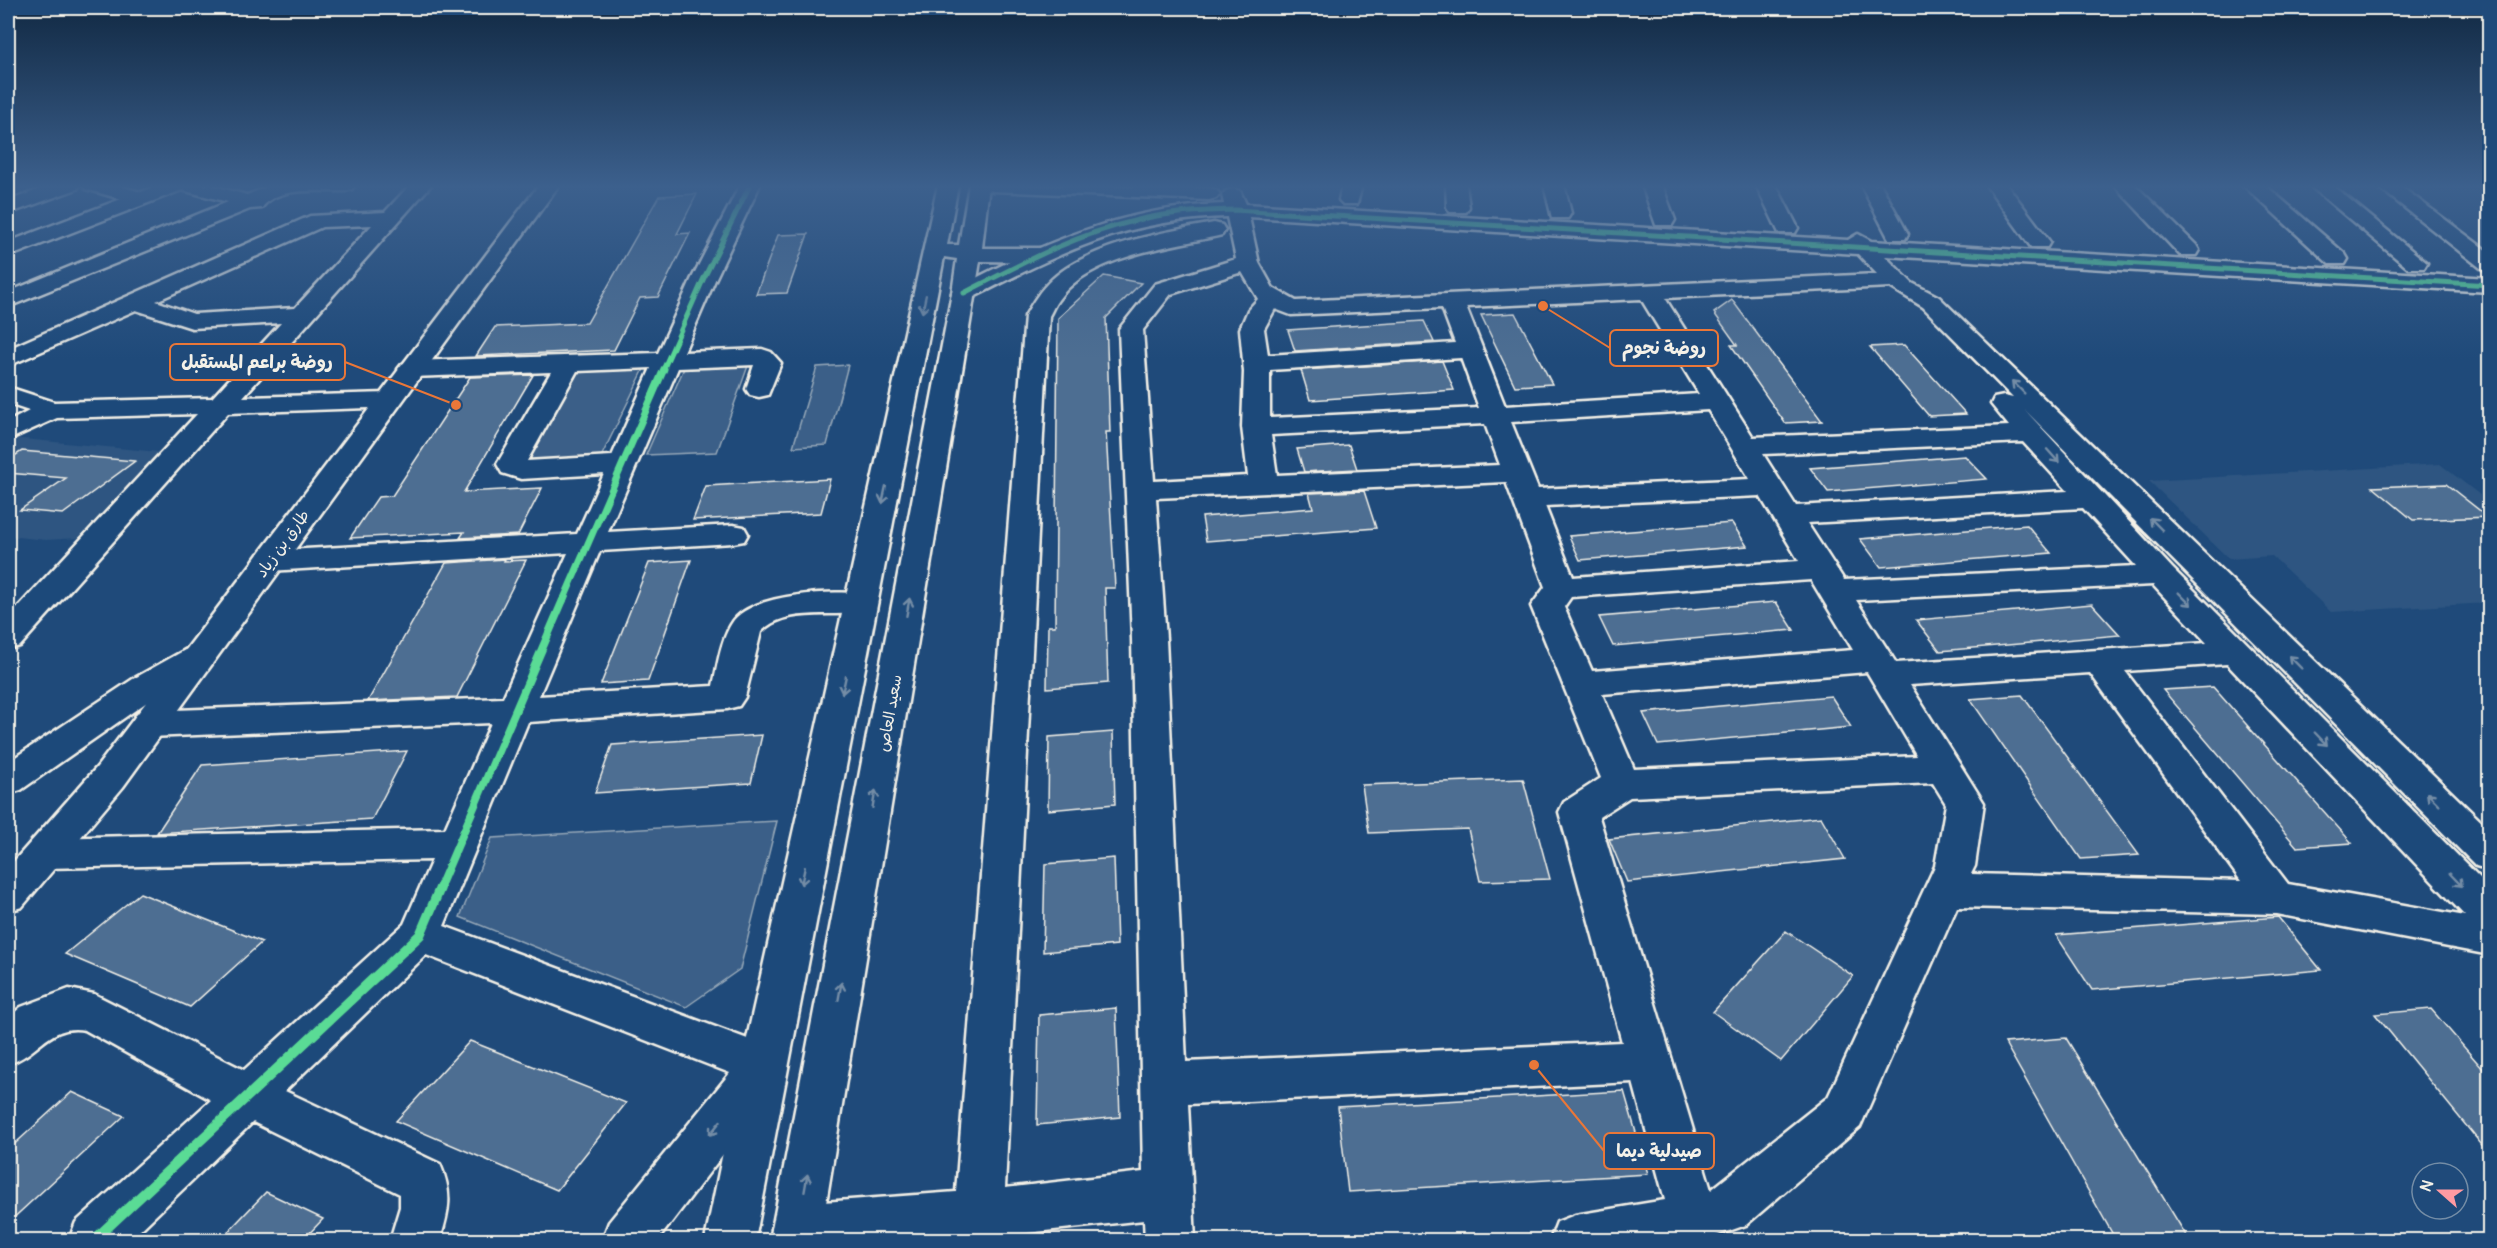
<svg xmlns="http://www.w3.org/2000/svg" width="2497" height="1248" font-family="Pangolin,'Playpen Sans Arabic',sans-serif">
<rect width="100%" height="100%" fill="#1f4a7a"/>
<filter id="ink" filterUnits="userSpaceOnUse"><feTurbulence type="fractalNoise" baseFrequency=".0167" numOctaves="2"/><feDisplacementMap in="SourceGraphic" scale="12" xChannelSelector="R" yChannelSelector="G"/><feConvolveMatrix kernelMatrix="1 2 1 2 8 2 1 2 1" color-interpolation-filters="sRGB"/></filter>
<g filter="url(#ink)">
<g fill="#2d5581">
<polygon points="13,438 159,452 78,538 46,540 8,536 8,441"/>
<polygon points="2440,464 2489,502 2489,603 2331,612 2272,556 2229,559 2149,481"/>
</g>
<g fill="#3a5f88" stroke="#97a8b8" stroke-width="1.5">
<polygon points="749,363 717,452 646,455 685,366"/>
<polygon points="848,365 827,445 793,447 817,367"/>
<polygon points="645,367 600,459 526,461 578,369"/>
<polygon points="777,821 740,969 686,1007 460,917 492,838"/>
</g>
<g fill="#4d6e92" stroke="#f4f1e8" stroke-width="1.5">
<polygon points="697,194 677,234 690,233 658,297 640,298 614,350 476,356 495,327 587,323 659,196"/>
<polygon points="808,234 787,293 756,294 778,235"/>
<polygon points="1104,276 1141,283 1106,318 1110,432 1106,432 1115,588 1105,588 1108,683 1047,688 1048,626 1055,626 1058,318"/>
<polygon points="1732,300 1822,421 1785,423 1731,345 1737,345 1714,313"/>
<polygon points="1515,313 1552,384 1515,386 1481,315"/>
<polygon points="1424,321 1434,342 1295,351 1288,330"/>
<polygon points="1904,345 1966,414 1929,416 1870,347"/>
<polygon points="1442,361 1454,390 1310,400 1301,370"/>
<polygon points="533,375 464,492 542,488 518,535 460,538 464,532 350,538 378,497 392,496 470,377"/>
<polygon points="1349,445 1357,469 1304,472 1297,449"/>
<polygon points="22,451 135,461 63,514 20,510 66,478 8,473 8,460"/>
<polygon points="1965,456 1987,479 1828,492 1810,468"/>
<polygon points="830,479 821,513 693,520 706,486"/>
<polygon points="2446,484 2488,517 2413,520 2373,487"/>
<polygon points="1364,491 1376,528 1206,541 1202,517 1313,508 1309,493"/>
<polygon points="1732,523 1747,546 1580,560 1569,536"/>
<polygon points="2027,525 2051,553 1881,567 1860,539"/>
<polygon points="505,559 504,561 526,560 457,697 368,701 446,563"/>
<polygon points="691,560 648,681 601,684 649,563"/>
<polygon points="1776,602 1794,630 1613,646 1599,617"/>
<polygon points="2092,604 2120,635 1940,651 1916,620"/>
<polygon points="2213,687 2352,843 2297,847 2163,690"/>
<polygon points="2022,695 2139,855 2081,859 1970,699"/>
<polygon points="1831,696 1851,727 1658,745 1643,713"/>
<polygon points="1113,732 1115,804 1048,810 1049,737"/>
<polygon points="762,735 751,783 595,793 612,745"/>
<polygon points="407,751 372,819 157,833 202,765"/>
<polygon points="1523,779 1550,879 1480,881 1468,829 1369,833 1362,785"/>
<polygon points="1821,817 1845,859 1627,882 1609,839"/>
<polygon points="1114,858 1117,945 1043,952 1045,864"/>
<polygon points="140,893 262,942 190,1007 65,954"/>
<polygon points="2278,917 2321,970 2092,990 2056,935"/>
<polygon points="1786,931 1853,976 1781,1061 1713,1012"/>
<polygon points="1116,1008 1120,1117 1037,1125 1039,1015"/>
<polygon points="2431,1009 2490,1077 2490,1155 2375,1014"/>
<polygon points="2066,1038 2189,1240 2116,1240 2005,1043"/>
<polygon points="470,1041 626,1103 557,1190 396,1121"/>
<polygon points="1624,1091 1648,1174 1348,1192 1338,1107"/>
<polygon points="72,1092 124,1116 8,1223 8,1150"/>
<polygon points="266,1192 323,1219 303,1240 220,1240"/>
</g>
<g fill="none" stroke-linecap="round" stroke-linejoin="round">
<g stroke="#f4f1e8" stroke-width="5">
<g id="minor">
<polygon points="51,185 80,185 77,189 8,214 8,201"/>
<path d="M83 185H116L141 192 159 185H210L247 195 272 185H355L352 189 345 191C321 192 277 185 262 208L250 209 8 307V292L228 202 182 190 8 257V242L121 199 86 189Z"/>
<path d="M410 185H431L243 397 388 393 397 395 401 401 397 407 228 413 20 646 8 649V618L197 414 57 418 8 440V422L29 411 8 404V387L54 402 212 398 281 323 192 328 136 310 8 366V349L310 216 385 212ZM372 225 295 308 194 314 156 301 322 227Z"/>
<path d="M740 185H760L715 280 684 352 762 349 771 352 781 363 768 395 759 397 750 395 746 389 754 365 678 368 608 532 733 525 744 527 748 534 744 541 733 543 600 551 539 696 713 686C718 664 721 638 734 620 755 593 842 588 872 596L877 603 872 610C838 620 787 604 761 632L745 697 739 706 727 709 528 722 444 926 780 1051 787 1065 780 1079 658 1240H602L609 1222 730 1073 426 955 285 1091 440 1164C453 1194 449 1211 440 1240H390L400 1207V1194L253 1122 130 1240H69L76 1222 211 1100 85 1030C49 1023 40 1054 8 1064V1018L21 1007 69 989 94 994 244 1070 404 924 432 860 45 868 31 864 25 853 31 842 45 838 445 829 491 723 149 737 136 733 131 724 136 715 149 711 503 698 568 553 269 571 258 568 253 561 258 554 269 551 577 534 604 474 521 479 502 473 497 464 551 372 411 377 402 374 398 369 402 364 411 361 658 353 691 280ZM651 368 612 456 527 461 577 371Z"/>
<polygon points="983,185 1209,188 1216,190 1220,194 1216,198 1209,200 993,191 986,189"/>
<polygon points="1342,185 1362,185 1357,204 1343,204 1339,200"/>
<polygon points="1446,185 1466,185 1469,207 1466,212 1450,212 1447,207"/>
<polygon points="1544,185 1564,185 1571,213 1568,218 1552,218"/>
<polygon points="1642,185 1662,185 1675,220 1672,225 1656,225"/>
<polygon points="1756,185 1776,185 1798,228 1795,233 1779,233"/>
<polygon points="1861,185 1881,185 1908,234 1905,239 1889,239"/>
<polygon points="1986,185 2007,185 2050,242 2047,247 2031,247"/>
<polygon points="2114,185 2135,185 2196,245 2199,250 2196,255 2180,255"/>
<polygon points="2243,185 2265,185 2345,254 2348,259 2345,264 2329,264"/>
<polygon points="2309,185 2332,185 2427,263 2424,268 2408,268"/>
<polygon points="2376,185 2399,185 2490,253 2490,271 2482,269"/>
<path d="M1233 189 1240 191 1246 204 1848 240 1858 234 1871 241 2490 278V292L1885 256 1912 283 1939 297 2490 830V870L2476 866 2025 410 2172 568 2490 888V955L2276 914 1957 907 1860 1127 1746 1225 1704 1240H1550L1557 1222 1575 1215 1665 1200 1633 1082 1188 1104 1195 1240H1145L1144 1220 964 1240H777L772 1229 779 1212 797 1204 956 1192 1025 316C1033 302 1040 290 1052 279 1091 244 1164 232 1214 223L1222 225 1225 230 1222 235C1172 247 1091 254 1058 300 1054 305 1052 311 1049 316L1005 1188 1143 1172 1132 639 1119 329 1155 284 1236 259 1227 217C1124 220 1062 252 972 298H956L952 293 956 288C1045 243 1122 207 1224 204L1222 195 1226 191ZM1249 217 1858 254 1877 274 1296 301 1273 288 1259 263ZM1242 272 1258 299 1248 310 1240 329 1244 372 1242 427 1248 476 1154 481 1143 330 1171 294ZM1890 287 1923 307 2013 398 2004 396 1994 398 1991 404 2009 426 1753 437 1665 298ZM1641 299 1699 394 1505 406 1466 307ZM1442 308 1455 343 1268 355 1264 329 1275 309 1291 315ZM1461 358 1479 408 1270 418V370ZM1708 410 1750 479 1538 489 1511 422ZM1485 424 1500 465 1277 475 1271 435ZM2023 442 2068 491 1796 506 1763 454ZM1506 482 1545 587 1531 606 1601 778 1564 802 1559 812 1622 1042 1186 1062 1166 639 1156 498ZM1760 496 1799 561 1573 577 1545 506ZM2083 508 2136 566 1844 580 1807 523ZM1811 580 1853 650 1592 671 1564 607 1571 597ZM2153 585 2207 643 1896 663 1856 600ZM2227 664 2465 916 2288 884 2125 671ZM1867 672 1917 756 1634 769 1602 694ZM2090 673 2241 881 1971 874 1975 866 1984 803 1910 685ZM1933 783 1946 804 1935 866 1828 1097 1711 1190 1599 817 1630 797Z"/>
<polygon points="197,647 209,650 214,658 209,666 157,695 21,790 8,794 8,762 133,679 185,650"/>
</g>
</g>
<g stroke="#f4f1e8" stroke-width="5">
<g id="major">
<polygon points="539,185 559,185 123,787 22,907 8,911 8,868 97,767"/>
<polygon points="938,185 958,185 947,245 959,245 969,185 989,185 982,248 1040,248 1048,250 1051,255 1048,260 1040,262 980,261 820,1240 770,1240 952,293 957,259 944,257 755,1240 705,1240 741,1065"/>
</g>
</g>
<use href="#minor" fill="#1f4a7a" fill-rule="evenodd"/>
<use href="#major" fill="#1f4a7a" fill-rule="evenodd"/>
<g stroke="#1f4a7a" stroke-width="8">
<g id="cycleway-far3">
<path d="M964 293C1019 265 1074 235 1134 221 1167 212 1201 211 1235 210L2490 285"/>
<polyline points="663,370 703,280 750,185"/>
</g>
</g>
<g stroke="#1f4a7a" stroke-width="10">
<polyline id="cycleway-far2" points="563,601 664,369"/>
</g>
<g stroke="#1f4a7a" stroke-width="12">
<polyline id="cycleway-far1" points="439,889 563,600"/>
</g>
<g stroke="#1f4a7a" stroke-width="14">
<polyline id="cycleway" points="94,1240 420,935 440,888"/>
</g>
<use href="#cycleway-far3" stroke="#5adb95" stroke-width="5"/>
<use href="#cycleway-far2" stroke="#5adb95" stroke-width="7"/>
<use href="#cycleway-far1" stroke="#5adb95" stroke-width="8"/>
<use href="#cycleway" stroke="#5adb95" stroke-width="10"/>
</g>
<defs><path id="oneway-shaft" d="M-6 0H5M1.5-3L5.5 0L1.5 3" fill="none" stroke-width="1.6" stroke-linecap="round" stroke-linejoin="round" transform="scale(1.5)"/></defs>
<g stroke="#748da6">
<use href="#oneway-shaft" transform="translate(924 304) rotate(102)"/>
<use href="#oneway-shaft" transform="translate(2018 387) rotate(-135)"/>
<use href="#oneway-shaft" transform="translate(2053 456) rotate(48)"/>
<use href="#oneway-shaft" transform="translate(884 495) rotate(102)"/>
<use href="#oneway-shaft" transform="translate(2156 524) rotate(-135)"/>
<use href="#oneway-shaft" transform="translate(2185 599) rotate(45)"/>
<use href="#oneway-shaft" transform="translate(908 607) rotate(-80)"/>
<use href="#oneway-shaft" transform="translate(2295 662) rotate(-135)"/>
<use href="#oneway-shaft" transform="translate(844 685) rotate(102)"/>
<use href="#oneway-shaft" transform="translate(2321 739) rotate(46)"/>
<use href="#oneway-shaft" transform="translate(874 799) rotate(-80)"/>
<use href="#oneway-shaft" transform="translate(2433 799) rotate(-135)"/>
<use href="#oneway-shaft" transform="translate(803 876) rotate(102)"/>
<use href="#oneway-shaft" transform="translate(2456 880) rotate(46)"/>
<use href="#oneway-shaft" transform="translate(840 991) rotate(-80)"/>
<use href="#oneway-shaft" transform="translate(715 1128) rotate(128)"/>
<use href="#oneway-shaft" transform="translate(806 1183) rotate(-80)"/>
</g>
</g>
<linearGradient id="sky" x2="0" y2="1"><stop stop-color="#112943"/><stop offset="0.52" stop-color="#3c608d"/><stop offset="1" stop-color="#3c608d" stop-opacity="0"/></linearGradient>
<rect width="2497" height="359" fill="url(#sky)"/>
<g text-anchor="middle" stroke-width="5" stroke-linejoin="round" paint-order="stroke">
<g font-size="16" fill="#f4f1e8" stroke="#1f4a7a">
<text transform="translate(282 543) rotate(-54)" y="6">طارق بن زياد</text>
<text transform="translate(889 713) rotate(-80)" y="6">سعيد العاص</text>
</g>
</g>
<path fill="none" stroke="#ea7738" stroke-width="2" d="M1543 306L1610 348M456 405L345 362M1534 1065L1604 1151"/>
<g fill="#ea7738" stroke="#1f4a7a" stroke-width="2">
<circle cx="1543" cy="306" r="6"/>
<circle cx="456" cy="405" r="6"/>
<circle cx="1534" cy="1065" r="6"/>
</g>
<g fill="#1f4a7a" stroke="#ea7738" stroke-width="2">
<rect x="1610" y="330" width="108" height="36" rx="6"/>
<rect x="170" y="344" width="175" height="36" rx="6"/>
<rect x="1604" y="1133" width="110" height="36" rx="6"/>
</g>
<g font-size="18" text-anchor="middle" font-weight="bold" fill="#f4f1e8">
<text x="1664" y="354">روضة نجوم</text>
<text x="257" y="368">روضة براعم المستقبل</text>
<text x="1659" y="1157">صيدلية ديما</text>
</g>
<rect width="2497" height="1248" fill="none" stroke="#1f4a7a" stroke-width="30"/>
<rect x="15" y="15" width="2467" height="1218" fill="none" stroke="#f4f1e8" stroke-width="2" filter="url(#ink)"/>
<g transform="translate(2440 1191) rotate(291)"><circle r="28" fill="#1f4a7a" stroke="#748da6" stroke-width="1.5"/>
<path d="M0-4.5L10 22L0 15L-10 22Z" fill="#ff9aa2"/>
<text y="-9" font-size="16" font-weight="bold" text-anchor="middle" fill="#f4f1e8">N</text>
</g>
</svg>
